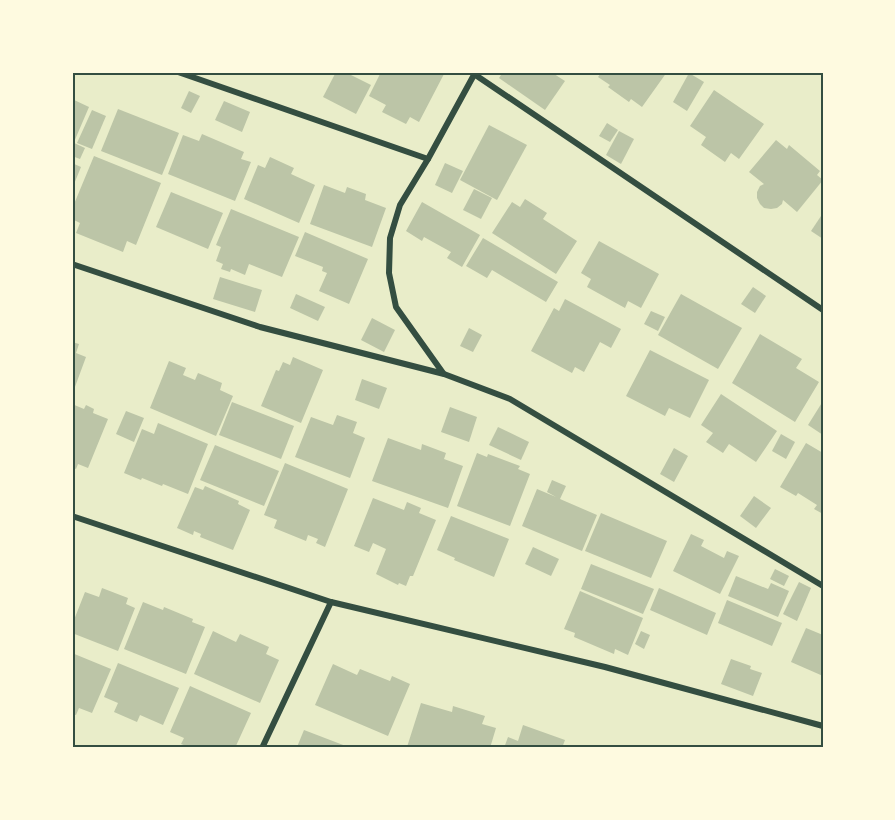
<svg xmlns="http://www.w3.org/2000/svg" width="895" height="820" font-family="Inter,sans-serif">
<rect width="100%" height="100%" fill="#e9edc9"/>
<g fill="#bcc5a7">
<polygon points="336,72 345,72 371,85 356,114 323,97"/>
<polygon points="381,72 439,72 444,74 419,122 410,117 406,124 382,112 386,105 369,96"/>
<polygon points="503,72 551,72 565,81 545,110 499,78"/>
<polygon points="602,72 667,72 642,107 631,99 629,102 608,87 610,85 598,77"/>
<polygon points="689,73 704,82 687,111 673,102"/>
<polygon points="714,90 764,124 739,159 731,153 725,162 701,145 706,137 690,126"/>
<polygon points="189,91 200,96 191,113 181,108"/>
<polygon points="72,99 89,107 74,142 72,141"/>
<polygon points="224,101 250,112 242,132 215,120"/>
<polygon points="118,109 179,133 162,175 101,151"/>
<polygon points="92,110 106,116 92,149 77,143"/>
<polygon points="607,123 618,130 610,142 599,136"/>
<polygon points="489,125 527,145 497,200 460,180"/>
<polygon points="619,131 634,139 621,164 606,155"/>
<polygon points="202,134 244,152 241,159 251,162 235,201 168,174 183,135 199,141"/>
<polygon points="776,140 787,149 789,145 820,171 817,175 823,180 797,212 783,200 782,204 777,208 771,209 764,208 760,204 757,198 757,192 760,186 764,184 749,172"/>
<polygon points="72,142 85,148 80,159 72,156"/>
<polygon points="94,156 161,183 136,245 127,241 123,252 76,233 80,223 72,219 72,209"/>
<polygon points="270,157 294,168 291,174 315,185 299,223 244,199 258,165 265,168"/>
<polygon points="72,163 81,167 72,189"/>
<polygon points="445,163 463,171 452,193 435,185"/>
<polygon points="324,185 345,193 347,187 366,194 365,200 386,208 372,247 310,224"/>
<polygon points="474,189 492,198 481,219 463,210"/>
<polygon points="171,192 223,213 208,249 156,227"/>
<polygon points="525,199 547,213 543,219 577,241 556,274 492,233 512,202 520,207"/>
<polygon points="422,202 480,235 462,267 447,258 451,252 424,237 422,241 406,231"/>
<polygon points="231,209 299,237 282,277 249,264 245,275 231,269 230,272 221,269 223,264 216,261 221,247 216,245"/>
<polygon points="823,213 823,239 811,231"/>
<polygon points="305,232 368,259 349,304 319,291 327,273 322,271 323,267 295,256"/>
<polygon points="483,238 558,282 546,302 492,270 487,278 466,266"/>
<polygon points="599,241 659,274 641,308 628,301 625,308 587,287 591,279 581,273"/>
<polygon points="220,277 262,290 255,312 213,299"/>
<polygon points="753,287 766,296 755,313 741,304"/>
<polygon points="296,294 325,307 318,321 290,308"/>
<polygon points="681,294 742,328 718,369 658,335"/>
<polygon points="565,299 621,329 611,348 600,342 584,372 575,367 572,373 531,351 554,308 559,311"/>
<polygon points="651,311 665,317 658,331 644,324"/>
<polygon points="372,318 395,330 384,352 361,340"/>
<polygon points="469,328 482,335 473,352 460,346"/>
<polygon points="760,334 802,359 796,368 819,382 795,422 732,383"/>
<polygon points="72,342 79,344 76,353 86,357 72,395"/>
<polygon points="650,350 709,380 690,418 669,408 665,416 626,396"/>
<polygon points="293,357 323,370 301,423 261,406 276,370 279,371 283,362 290,365"/>
<polygon points="169,361 186,368 183,375 195,380 198,373 222,383 220,390 233,396 216,436 150,408"/>
<polygon points="362,379 387,388 379,409 355,400"/>
<polygon points="721,394 777,431 756,462 729,444 723,453 706,442 713,433 701,425"/>
<polygon points="823,401 823,435 808,425"/>
<polygon points="232,402 294,426 281,459 219,435"/>
<polygon points="72,404 84,409 86,405 94,409 93,413 108,419 88,468 78,464 76,469 72,467"/>
<polygon points="450,407 477,417 469,442 441,432"/>
<polygon points="126,411 144,418 134,442 116,434"/>
<polygon points="337,415 357,422 353,433 365,438 350,478 295,457 311,417 333,425"/>
<polygon points="158,423 208,444 188,494 163,484 162,486 142,478 141,480 124,473 142,429 154,434"/>
<polygon points="498,427 529,442 521,460 489,445"/>
<polygon points="781,434 795,442 786,459 772,451"/>
<polygon points="388,438 421,450 422,444 446,453 444,459 463,466 448,508 372,481"/>
<polygon points="806,443 823,453 823,514 814,509 817,505 798,493 796,496 780,487"/>
<polygon points="215,445 279,471 264,506 200,480"/>
<polygon points="674,448 688,456 674,482 660,474"/>
<polygon points="477,453 487,457 488,454 520,466 518,469 530,474 510,526 457,506"/>
<polygon points="285,463 348,489 325,547 316,543 318,539 308,535 306,541 274,528 277,520 264,515"/>
<polygon points="552,480 566,486 560,499 597,515 582,551 522,526 537,489 556,497 547,492"/>
<polygon points="205,486 239,501 238,504 250,510 233,550 200,537 201,534 194,531 193,535 177,528 195,487 203,490"/>
<polygon points="754,496 771,508 756,528 740,516"/>
<polygon points="373,498 404,510 407,502 421,508 419,513 436,520 413,576 410,576 406,586 399,583 398,585 376,574 386,549 373,543 369,552 354,546"/>
<polygon points="601,513 667,541 651,578 585,551"/>
<polygon points="451,516 509,539 494,577 454,560 455,558 437,550"/>
<polygon points="691,534 704,540 701,546 724,558 727,551 739,556 720,594 673,571"/>
<polygon points="533,547 559,559 551,576 525,564"/>
<polygon points="591,564 654,589 643,614 581,589"/>
<polygon points="775,569 789,576 784,586 770,579"/>
<polygon points="736,576 768,589 771,583 789,591 778,617 728,596"/>
<polygon points="799,582 811,588 797,621 783,614"/>
<polygon points="102,588 128,598 126,604 135,608 118,651 72,633 72,625 85,592 99,597"/>
<polygon points="659,588 716,613 707,635 650,610"/>
<polygon points="580,591 643,618 628,655 615,649 614,654 574,637 575,633 564,629"/>
<polygon points="727,600 782,623 772,646 718,623"/>
<polygon points="143,602 163,610 164,607 193,619 192,622 205,627 186,674 124,649"/>
<polygon points="806,628 823,635 823,676 791,662"/>
<polygon points="213,631 236,642 240,634 269,647 266,654 279,660 260,703 194,674"/>
<polygon points="641,631 650,635 644,649 635,644"/>
<polygon points="72,653 111,669 92,713 79,708 76,715 72,714"/>
<polygon points="731,659 751,666 750,669 762,673 753,696 721,684"/>
<polygon points="118,663 179,688 163,725 140,715 137,722 114,712 118,703 104,697"/>
<polygon points="333,664 357,675 360,669 390,681 392,676 410,684 388,736 315,705"/>
<polygon points="190,686 251,713 235,748 191,748 181,744 184,738 170,732"/>
<polygon points="421,703 452,712 453,706 485,716 482,724 496,728 490,748 407,747"/>
<polygon points="523,725 565,740 562,748 504,748 508,737 518,741"/>
<polygon points="304,730 351,748 301,748 297,747"/>
</g>
<g fill="none" stroke-linecap="round" stroke-linejoin="round">
<g stroke="#344e41" stroke-width="6">
<polyline points="178,72 428,159"/>
<polyline points="474,74 823,310"/>
<polyline points="72,264 260,327 444,374 510,399 823,586"/>
<polyline points="443,373 396,307 389,273 390,238 400,205 428,159 475,73"/>
<polyline points="72,516 331,602 605,667 823,726"/>
<polyline points="262,748 331,602"/>
</g>
</g>
<rect width="895" height="820" fill="none" stroke="#fefae0" stroke-width="147"/>
<rect x="74" y="74" width="748" height="672" fill="none" stroke="#344e41" stroke-width="2"/>
</svg>
